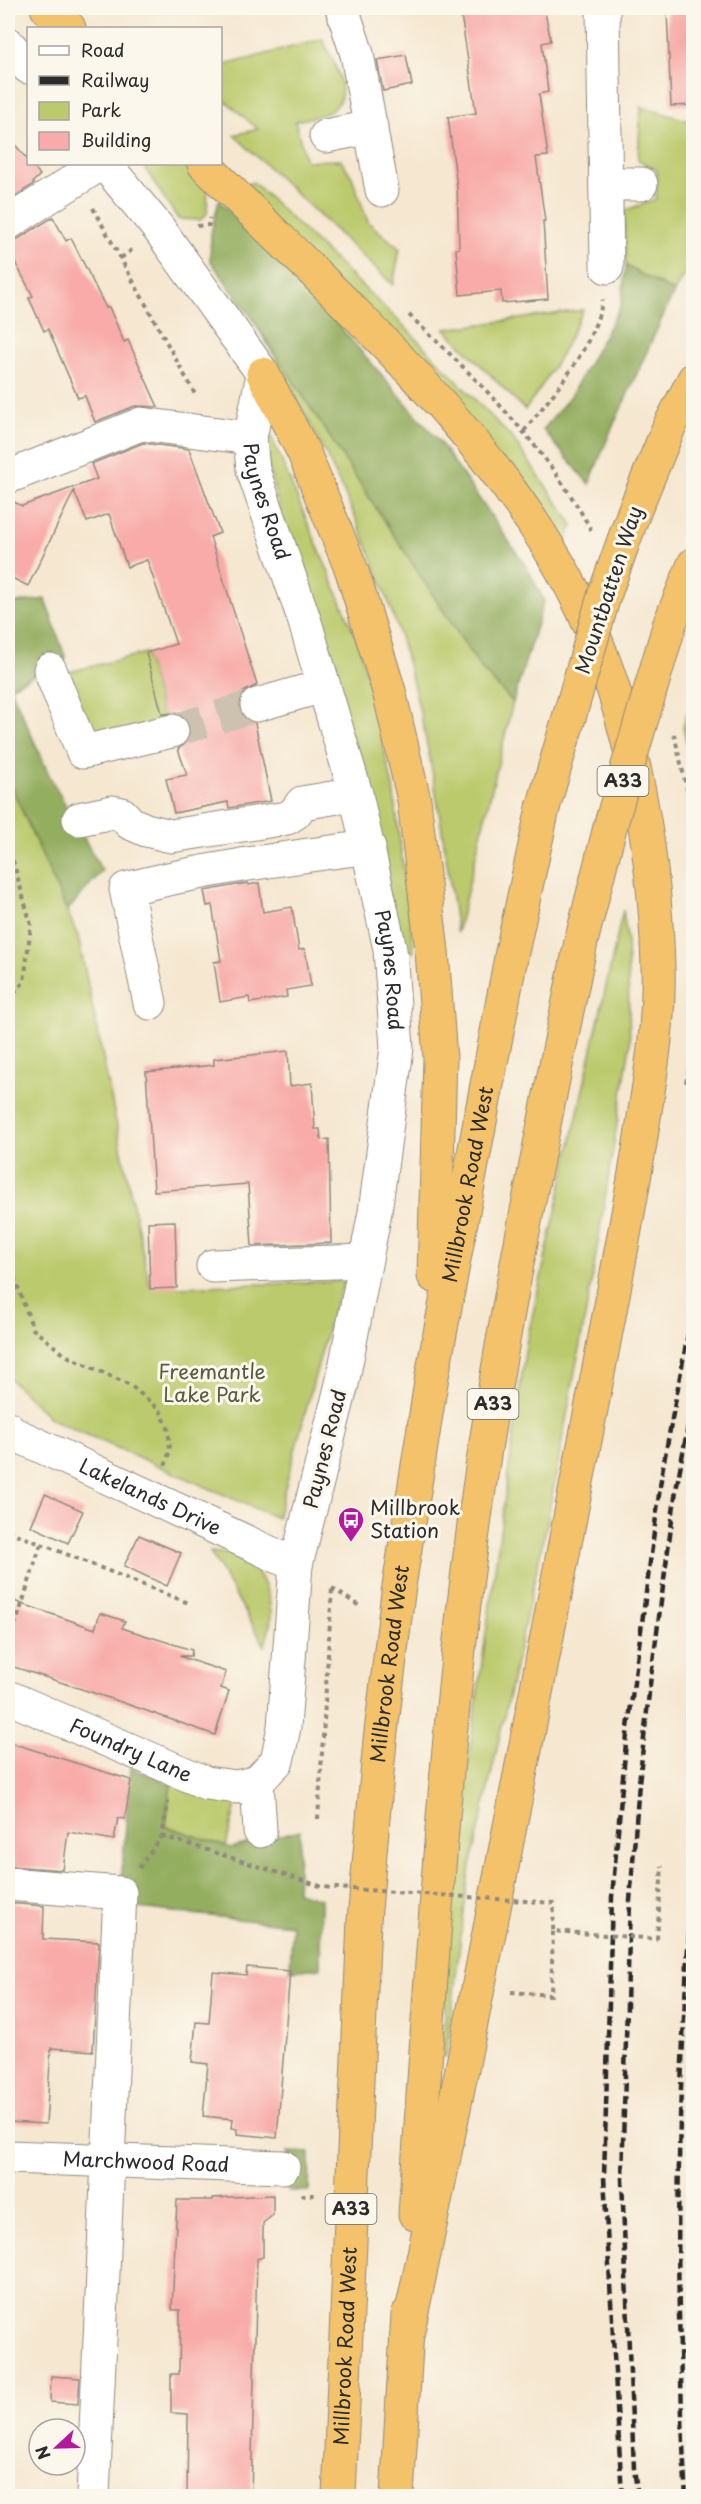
<svg xmlns="http://www.w3.org/2000/svg" width="701" height="2504" font-family="'Playpen Sans',sans-serif">
<rect width="100%" height="100%" fill="#fbf7ec"/>
<filter id="ink" filterUnits="userSpaceOnUse"><feTurbulence type="fractalNoise" baseFrequency=".0167" numOctaves="2"/><feDisplacementMap in="SourceGraphic" scale="12" xChannelSelector="R" yChannelSelector="G"/><feConvolveMatrix kernelMatrix="1 2 1 2 8 2 1 2 1" color-interpolation-filters="sRGB"/></filter>
<filter id="wash" filterUnits="userSpaceOnUse"><feTurbulence type="fractalNoise" baseFrequency=".008" numOctaves="4" result="noise"/><feDisplacementMap in="SourceGraphic" scale="24" xChannelSelector="R" yChannelSelector="G"/><feGaussianBlur stdDeviation="1.35" result="paint"/><feColorMatrix in="noise" values="0 0 0 0 0 0 0 0 0 0 0 0 0 0 0 0 0 1.4 0 .05"/><feComposite in="paint" operator="in"/></filter>
<g filter="url(#wash)">
<rect width="100%" height="100%" fill="#f5e7d0"/>
<g fill="#bbca6d" stroke="#737a4c" stroke-width="1.5">
<path d="M323 39C331 59 355 93 332 110 323 117 306 118 295 121L306 161 341 160 352 177 368 222 400 249 393 285 234 135 258 129 221 97V66Z"/>
<polygon points="641,107 693,122 693,259 674,292 626,266 624,211 656,199 657,170 638,160"/>
<polygon points="142,164 183,164 208,188 207,214 200,220 178,219"/>
<polygon points="253,182 405,327 513,439 573,525 563,548 240,187"/>
<path d="M583 310C567 346 548 379 525 410L445 329Z"/>
<path d="M254 321 482 670 513 702 457 933C441 817 425 698 383 587 349 493 303 407 254 321Z"/>
<polygon points="271,436 359,644 393,787 414,952 404,952 261,442"/>
<polygon points="146,653 162,716 167,715 169,722 100,737 91,732 65,673"/>
<polygon points="693,696 693,771 683,726"/>
<polygon points="8,779 78,936 150,1288 345,1281 332,1312 277,1518 51,1419 8,1377"/>
<polygon points="623,910 627,940 630,1045 592,1279 547,1523 468,1879 446,2057 441,2053 445,2017 442,1963 452,1879 526,1345"/>
<path d="M210 1552C219 1553 230 1553 238 1556 261 1564 271 1596 271 1618 270 1627 267 1637 265 1646Z"/>
<polygon points="171,1784 238,1796 226,1846 166,1826"/>
</g>
<g fill="#94ae60" stroke="#606c46" stroke-width="1.5">
<polygon points="219,200 340,327 439,441 526,566 544,600 513,702 482,670 254,321 210,260 211,233"/>
<polygon points="626,266 674,292 609,435 589,484 543,430 571,395 621,305"/>
<polygon points="45,599 66,659 10,687 50,777 102,871 67,911 8,779 8,604"/>
<polygon points="131,1768 171,1784 165,1826 231,1848 300,1830 297,1892 321,1899 320,1968 290,1971 292,1925 138,1908 120,1893"/>
<polygon points="288,2152 310,2153 309,2191 287,2191"/>
</g>
<g id="blocks">
<g fill="#f8aba8">
<polygon points="460,8 544,8 551,41 542,43 548,92 539,94 548,156 536,157 545,221 543,221 548,299 502,303 501,291 460,295 456,249 459,248 457,187 448,117 476,113"/>
<polygon points="693,9 693,105 671,106 667,11"/>
<polygon points="406,55 412,85 383,91 377,60"/>
<polygon points="8,136 40,175 33,182 34,184 8,201"/>
<polygon points="53,217 66,241 71,238 106,308 109,307 124,342 128,340 158,407 135,406 95,422 85,396 78,398 48,329 44,331 29,298 33,296 8,249 8,242 18,239"/>
<polygon points="143,443 189,449 220,533 210,537 257,685 243,692 239,700 239,710 244,719 255,723 271,801 229,808 228,802 174,813 166,779 187,775 178,749 185,744 190,737 190,727 186,719 178,713 162,714 146,653 176,644 147,560 127,567 109,514 87,522 74,491 28,586 8,576 8,499 22,506 97,479 91,464"/>
<polygon points="248,883 249,885 259,883 263,912 292,907 299,950 305,949 311,986 286,990 287,997 250,1003 249,997 220,1002 214,962 221,961 212,905 207,906 204,891"/>
<polygon points="288,1051 290,1086 312,1083 315,1129 320,1129 321,1140 329,1139 331,1243 252,1246 248,1184 154,1191 146,1072 214,1065 214,1059"/>
<polygon points="175,1221 177,1288 150,1289 148,1222"/>
<polygon points="45,1494 83,1511 68,1543 31,1526"/>
<polygon points="139,1535 181,1553 167,1586 124,1566"/>
<polygon points="8,1599 95,1629 100,1613 125,1621 122,1628 192,1650 191,1656 179,1656 226,1672 221,1688 229,1691 215,1735 124,1703 8,1665"/>
<polygon points="8,1742 131,1780 125,1819 118,1818 114,1840 68,1832 63,1870 8,1866"/>
<polygon points="8,1903 44,1906 43,1939 99,1942 93,2051 51,2048 46,2124 8,2122"/>
<polygon points="247,1967 290,1971 277,2138 237,2134 237,2129 232,2128 233,2119 203,2116 208,2064 192,2062 196,2022 209,2023 213,1972 246,1975"/>
<polygon points="273,2195 273,2215 263,2223 263,2257 257,2259 251,2496 187,2496 188,2414 171,2413 171,2374 179,2374 180,2310 172,2310 177,2200 213,2200 213,2198"/>
<polygon points="51,2376 80,2378 78,2404 50,2402"/>
</g>
</g>
</g>
<g filter="url(#ink)">
<use href="#blocks" fill-opacity="0" stroke="#90897e" stroke-width="1.5"/>
<g fill="none" stroke-linecap="round" stroke-linejoin="round">
<polyline stroke="#cdc1af" stroke-width="33" stroke-dasharray="33 16" stroke-linecap="butt" points="172,731 257,705"/>
<g stroke="#90897e" stroke-width="35">
<g id="minor">
<polyline points="342,8 357,54 382,190"/>
<polyline points="603,8 607,267"/>
<polyline points="8,44 28,67"/>
<polyline points="326,136 371,127"/>
<path id="s1" d="M105 164 159 229 263 374 250 438 253 470 304 619 356 794 390 949 397 1048 375 1212 342 1384 296 1565 284 1727 277 1761 257 1782 260 1831"/>
<polyline points="606,184 641,184"/>
<polyline points="8,223 100,164"/>
<polyline points="8,477 141,424 250,438"/>
<polyline points="50,670 83,752 172,731"/>
<polyline points="257,705 323,686"/>
<polyline points="79,819 113,812 122,814 130,823 146,830 171,836 287,818 295,813 302,803 356,794"/>
<path d="M150 1003 126 889C206 868 287 858 369 847"/>
<polyline points="213,1266 365,1261"/>
<path id="s2" d="M8 1428 10 1432 296 1565"/>
<path id="s3" d="M8 1697 206 1783 237 1787 257 1782"/>
<polyline points="8,1884 120,1893 93,2496"/>
<path id="s4" d="M8 2157 283 2167"/>
</g>
</g>
<g stroke="#90897e" stroke-width="35">
<g id="highway">
<polyline points="47,8 69,28"/>
<path d="M204 164C334 295 486 425 573 590 629 698 655 847 658 967 660 1027 649 1084 640 1143 623 1248 602 1352 582 1456 525 1749 469 2043 407 2335"/>
<polyline points="263,374 304,453 352,571 389,691 414,800 432,951 440,1058 434,1276"/>
<polyline points="634,512 669,427 694,379"/>
<polyline points="670,623 694,564"/>
<path d="M415 2214C432 1968 445 1719 481 1475 508 1296 545 1119 581 942"/>
<path id="s5" d="M339 2496 364 1921 380 1740 398 1593 432 1376 512 952 543 808"/>
<polyline points="397,2496 408,2314"/>
</g>
</g>
<g stroke="#90897e" stroke-width="4" stroke-dasharray="4.5 4.5" stroke-linecap="butt">
<polyline points="93,208 196,396"/>
<polyline points="197,226 209,225 210,218"/>
<polyline points="121,258 133,249"/>
<path d="M409 315C478 380 546 446 591 530"/>
<path d="M524 431C557 389 590 353 603 300"/>
<polyline points="674,734 694,819"/>
<polyline points="8,843 31,925 24,982 8,999"/>
<polyline points="686,1083 694,1045"/>
<polyline points="8,1260 33,1329 65,1355 130,1385 160,1410 168,1428 170,1449 165,1467"/>
<polyline points="8,1531 41,1544 16,1623"/>
<polyline points="41,1544 191,1604"/>
<polyline points="332,1588 361,1607"/>
<polyline points="318,1819 332,1588"/>
<polyline points="162,1836 188,1844"/>
<polyline points="139,1868 162,1836 168,1802"/>
<polyline points="657,1939 662,1866"/>
<polyline points="511,1992 551,1995 553,1931"/>
<polyline points="301,2195 318,2195"/>
</g>
<use href="#minor" stroke="#fff" stroke-width="33"/>
<use href="#highway" stroke="#f3c26a" stroke-width="33"/>
<g stroke="#2b2b2b" stroke-width="4.5" stroke-dasharray="9 4.5" stroke-linecap="butt">
<polyline points="622,2496 604,2177 612,1897 626,1743 662,1472 694,1302"/>
<polyline points="638,2496 634,2469 622,2179 630,1901 639,1783 650,1684 676,1490 694,1394"/>
<path d="M686 2496C683 2457 682 2418 681 2378 674 2206 681 2033 694 1861"/>
</g>
<g stroke="#90897e" stroke-width="35" stroke-linecap="butt">
<g id="highway-bridge">
<polyline points="543,808 604,596 634,512"/>
<polyline points="581,942 610,827 670,623"/>
</g>
</g>
<polyline stroke="#90897e" stroke-width="4" stroke-dasharray="4.5 4.5" stroke-linecap="butt" points="188,1844 323,1887 554,1903 553,1931 657,1939"/>
<use href="#highway-bridge" stroke="#f3c26a" stroke-width="33"/>
</g>
</g>
<defs>
<g id="bus-pin" transform="scale(1.35)"><path d="M0 17L-7.5 6A9.5 9.5 0 1 1 7.5 6Z" fill="#b5179e" stroke="#fbf7ec"/><path d="M-5-6H5V4H4V6H2V4H-2V6H-4V4H-5ZM-3.5-4V0h7V-4ZM-3.5 1.2v1.5H-2V1.2ZM2 1.2v1.5H3.5V1.2Z" fill="#fff"/></g>
</defs>
<g fill-rule="evenodd">
<use href="#bus-pin" x="351" y="1520"/>
</g>
<g text-anchor="middle" stroke-width="6" stroke-linejoin="round" paint-order="stroke">
<g fill="#fbf7ec" stroke="#696865" stroke-width="1.5">
<rect x="597.5" y="766" width="51" height="30" rx="4.5"/>
<rect x="467.5" y="1389" width="51" height="30" rx="4.5"/>
<rect x="325.5" y="2194" width="51" height="30" rx="4.5"/>
</g>
<g font-size="18" font-weight="bold" fill="#2b2b2b">
<text x="623" y="787">A33</text>
<text x="493" y="1410">A33</text>
<text x="351" y="2215">A33</text>
</g>
<g font-size="20" fill="#2b2b2b" stroke="#fbf7ec">
<text dy="7" stroke="none"><textPath href="#s1" startOffset="394">Paynes Road</textPath></text>
<text transform="translate(609 590) rotate(-72)" y="7">Mountbatten Way</text>
<text dy="7" stroke="none"><textPath href="#s1" startOffset="880">Paynes Road</textPath></text>
<text dy="7" stroke="none"><textPath href="#s5" startOffset="1320">Millbrook Road West</textPath></text>
<text transform="translate(325 1449) rotate(-76)" y="7">Paynes Road</text>
<text dy="7" stroke="none"><textPath href="#s2" startOffset="159">Lakelands Drive</textPath></text>
<text dy="7" stroke="none"><textPath href="#s5" startOffset="834">Millbrook Road West</textPath></text>
<text dy="7" stroke="none"><textPath href="#s3" startOffset="134">Foundry Lane</textPath></text>
<text dy="7" stroke="none"><textPath href="#s4" startOffset="138">Marchwood Road</textPath></text>
<text dy="7" stroke="none"><textPath href="#s5" startOffset="150">Millbrook Road West</textPath></text>
</g>
<g font-size="20" fill="#565b3f" stroke="#fbf7ec">
<text x="212" y="1379">Freemantle<tspan x="212" dy="23">Lake Park</tspan></text>
</g>
<g font-size="20" fill="#2b2b2b" stroke="#fbf7ec" text-anchor="start">
<text x="370" y="1515">Millbrook<tspan x="370" dy="23">Station</tspan></text>
</g>
</g>
<rect width="701" height="2504" fill="none" stroke="#fbf7ec" stroke-width="30"/>
<rect x="27" y="27" width="195" height="138" fill="#fbf7ec" stroke="#a8a59f" stroke-width="1.5"/>
<rect x="39" y="46" width="30" height="9" fill="#ffffff" stroke="#a8a59f" stroke-width="1.5"/>
<text x="81" y="57" font-size="18" fill="#2b2b2b">Road</text>
<rect x="39" y="76" width="30" height="9" fill="#2b2b2b" stroke="#a8a59f" stroke-width="1.5"/>
<text x="81" y="87" font-size="18" fill="#2b2b2b">Railway</text>
<rect x="39" y="102" width="30" height="18" fill="#bbca6d" stroke="#a8a59f" stroke-width="1.5"/>
<text x="81" y="117" font-size="18" fill="#2b2b2b">Park</text>
<rect x="39" y="132" width="30" height="18" fill="#f8aba8" stroke="#a8a59f" stroke-width="1.5"/>
<text x="81" y="147" font-size="18" fill="#2b2b2b">Building</text>
<g transform="translate(57 2447) rotate(248)"><circle r="28" fill="#fbf7ec" stroke="#a8a59f" stroke-width="1.5"/>
<path d="M0-4.5L10 22L0 15L-10 22Z" fill="#b5179e"/>
<text y="-9" font-size="16" font-weight="bold" text-anchor="middle" fill="#2b2b2b">N</text>
</g>
</svg>
